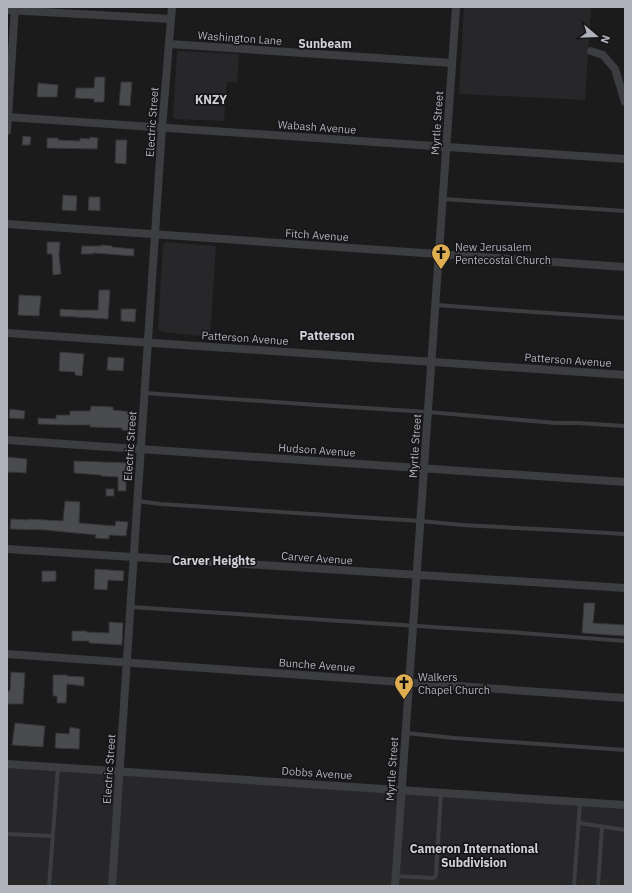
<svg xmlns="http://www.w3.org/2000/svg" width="632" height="893" font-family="'IBM Plex Sans',sans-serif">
<rect width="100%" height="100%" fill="#1b1b1c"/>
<g fill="#272729">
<polygon points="464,7 591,7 585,100 459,94"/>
<polygon points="178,51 239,54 237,83 227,82 224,121 175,119 173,116 177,53"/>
<polygon points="166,242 216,246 210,337 163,332 158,329 163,245"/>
<polygon points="7,764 625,806 625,886 7,886"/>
</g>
<g fill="#4a4b4e" stroke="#353538">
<polygon points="95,77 105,77 104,102 94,102 94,99 75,98 76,88 94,88"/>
<polygon points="121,82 132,82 130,106 119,105"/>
<polygon points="38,83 58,85 57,97 37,97"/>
<polygon points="23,136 31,137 30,145 22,145"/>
<polygon points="90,137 98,138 97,149 47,148 47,138 58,138 58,140 80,141 80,138 90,139"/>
<polygon points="116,140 127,140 126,164 115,163"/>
<polygon points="63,195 77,196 76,211 62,210"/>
<polygon points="89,197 100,197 100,211 88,210"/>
<polygon points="47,242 60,242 59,256 61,274 53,275 52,254 47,254"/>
<polygon points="101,245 112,246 112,247 134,249 134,256 93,253 93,254 81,254 82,246 101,246"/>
<polygon points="99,290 110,290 108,319 60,316 60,309 77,310 98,310"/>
<polygon points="19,295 41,296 39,316 18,315"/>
<polygon points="121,309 136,309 135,322 121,321"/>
<polygon points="60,352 84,354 82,376 75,375 75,372 59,371"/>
<polygon points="108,357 124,358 123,371 107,370"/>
<polygon points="91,406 113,407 113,410 134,412 132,431 122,430 122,428 90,427 90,425 66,425 38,424 38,418 56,419 56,415 70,415 70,411 90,411"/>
<polygon points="10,409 25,411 24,419 9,418"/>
<polygon points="7,457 27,459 26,473 7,472"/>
<polygon points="74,461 131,463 131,478 126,478 126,491 118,491 118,477 101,476 101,475 74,473"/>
<rect x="106" y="489" width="8" height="7"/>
<polygon points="65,501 80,502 79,523 115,526 116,521 128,522 126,536 109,535 109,539 95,538 96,535 45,530 10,529 11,519 28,520 28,519 63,521"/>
<polygon points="95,569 124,571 123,581 108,580 107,590 94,589"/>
<polygon points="42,571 56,571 56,581 42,582"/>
<polygon points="584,603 595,603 593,623 625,625 625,636 582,633"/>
<polygon points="109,622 123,623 122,645 89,643 89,641 72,641 72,631 87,631 86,632 109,633"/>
<polygon points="11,672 25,673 23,704 7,704 7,691 10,691"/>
<polygon points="53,675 67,675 67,676 84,677 84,686 67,684 66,703 57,703 57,696 53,696"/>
<polygon points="15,723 45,726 43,747 12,745"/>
<polygon points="70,727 80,729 79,749 55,748 56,733 69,734"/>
</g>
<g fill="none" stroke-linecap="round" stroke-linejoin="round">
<g stroke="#3c3d41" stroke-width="4">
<polyline points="443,199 625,211"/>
<polyline points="436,305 505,310 625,318"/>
<polyline points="145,393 318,405 428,412 556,423 577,423 625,426"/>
<polyline points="137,501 161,504 373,518 421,521 462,525 556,530 625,534"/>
<polyline points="131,607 509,632 625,641"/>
<polyline points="406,733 454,738 625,750"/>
<polyline points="579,823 625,830"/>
<polyline points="7,834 53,836"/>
<polyline points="396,876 433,878 435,877 436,874 441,793"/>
<polyline points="49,886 58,767"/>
<polyline points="574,886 580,802"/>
<polyline points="598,886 602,827"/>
</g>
<g stroke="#3c3d41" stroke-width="8">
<polyline points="7,10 171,19"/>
<polyline points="169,44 452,63"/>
<polyline points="591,51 603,55 615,69 625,102"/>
<polyline points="7,117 625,159"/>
<polyline points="7,131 15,7"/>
<polyline points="7,224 625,267"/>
<polyline points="7,333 625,375"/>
<polyline points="7,440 625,482"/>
<polyline points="7,549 625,588"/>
<polyline points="7,654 625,698"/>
<polyline points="7,764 625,805"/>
<polyline points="112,886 162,128 172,7"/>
<polyline points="395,886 456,7"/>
</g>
</g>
<defs>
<g id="church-pin" transform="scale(1)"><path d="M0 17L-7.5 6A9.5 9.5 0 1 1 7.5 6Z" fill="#deae51" stroke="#161618"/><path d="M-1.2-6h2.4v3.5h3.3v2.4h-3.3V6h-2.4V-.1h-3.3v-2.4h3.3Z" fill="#111"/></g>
</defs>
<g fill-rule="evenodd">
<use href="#church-pin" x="441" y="253"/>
<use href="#church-pin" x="404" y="683"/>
</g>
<g text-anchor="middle" stroke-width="3.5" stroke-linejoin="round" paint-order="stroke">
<g font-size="11" fill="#afb2ba" stroke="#161618">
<text transform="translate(240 38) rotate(4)" y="4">Washington Lane</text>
<text transform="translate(152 122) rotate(-86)" y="4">Electric Street</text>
<text transform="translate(437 123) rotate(-86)" y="4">Myrtle Street</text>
<text transform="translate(317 127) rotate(4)" y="4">Wabash Avenue</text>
<text transform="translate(317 235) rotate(4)" y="4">Fitch Avenue</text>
<text transform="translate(245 338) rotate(4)" y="4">Patterson Avenue</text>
<text transform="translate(568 360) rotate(4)" y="4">Patterson Avenue</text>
<text transform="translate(130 446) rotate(-86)" y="4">Electric Street</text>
<text transform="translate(415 446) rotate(-86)" y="4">Myrtle Street</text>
<text transform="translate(317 450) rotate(4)" y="4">Hudson Avenue</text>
<text transform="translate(317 558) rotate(4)" y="4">Carver Avenue</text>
<text transform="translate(317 665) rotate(4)" y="4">Bunche Avenue</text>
<text transform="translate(109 769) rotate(-86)" y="4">Electric Street</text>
<text transform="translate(392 769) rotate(-86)" y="4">Myrtle Street</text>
<text transform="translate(317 773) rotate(4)" y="4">Dobbs Avenue</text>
</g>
<g font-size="11" fill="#afb2ba" stroke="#161618" text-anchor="start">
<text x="455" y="251">New Jerusalem<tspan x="455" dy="13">Pentecostal Church</tspan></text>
<text x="418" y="681">Walkers<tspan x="418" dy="13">Chapel Church</tspan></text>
</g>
<g font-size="12" font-weight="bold" fill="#cfd1d7" stroke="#161618">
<text x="325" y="48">Sunbeam</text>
<text x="211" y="104">KNZY</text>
<text x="327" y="340">Patterson</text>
<text x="214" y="565">Carver Heights</text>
<text x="474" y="853">Cameron International<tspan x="474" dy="14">Subdivision</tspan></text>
</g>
</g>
<rect width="632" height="893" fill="none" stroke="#afb2ba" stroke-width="16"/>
<g transform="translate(596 36) rotate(109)" stroke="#161618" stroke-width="3" paint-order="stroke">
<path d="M0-3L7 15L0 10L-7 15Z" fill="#afb2ba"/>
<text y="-6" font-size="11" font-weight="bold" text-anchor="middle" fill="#afb2ba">N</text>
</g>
</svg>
